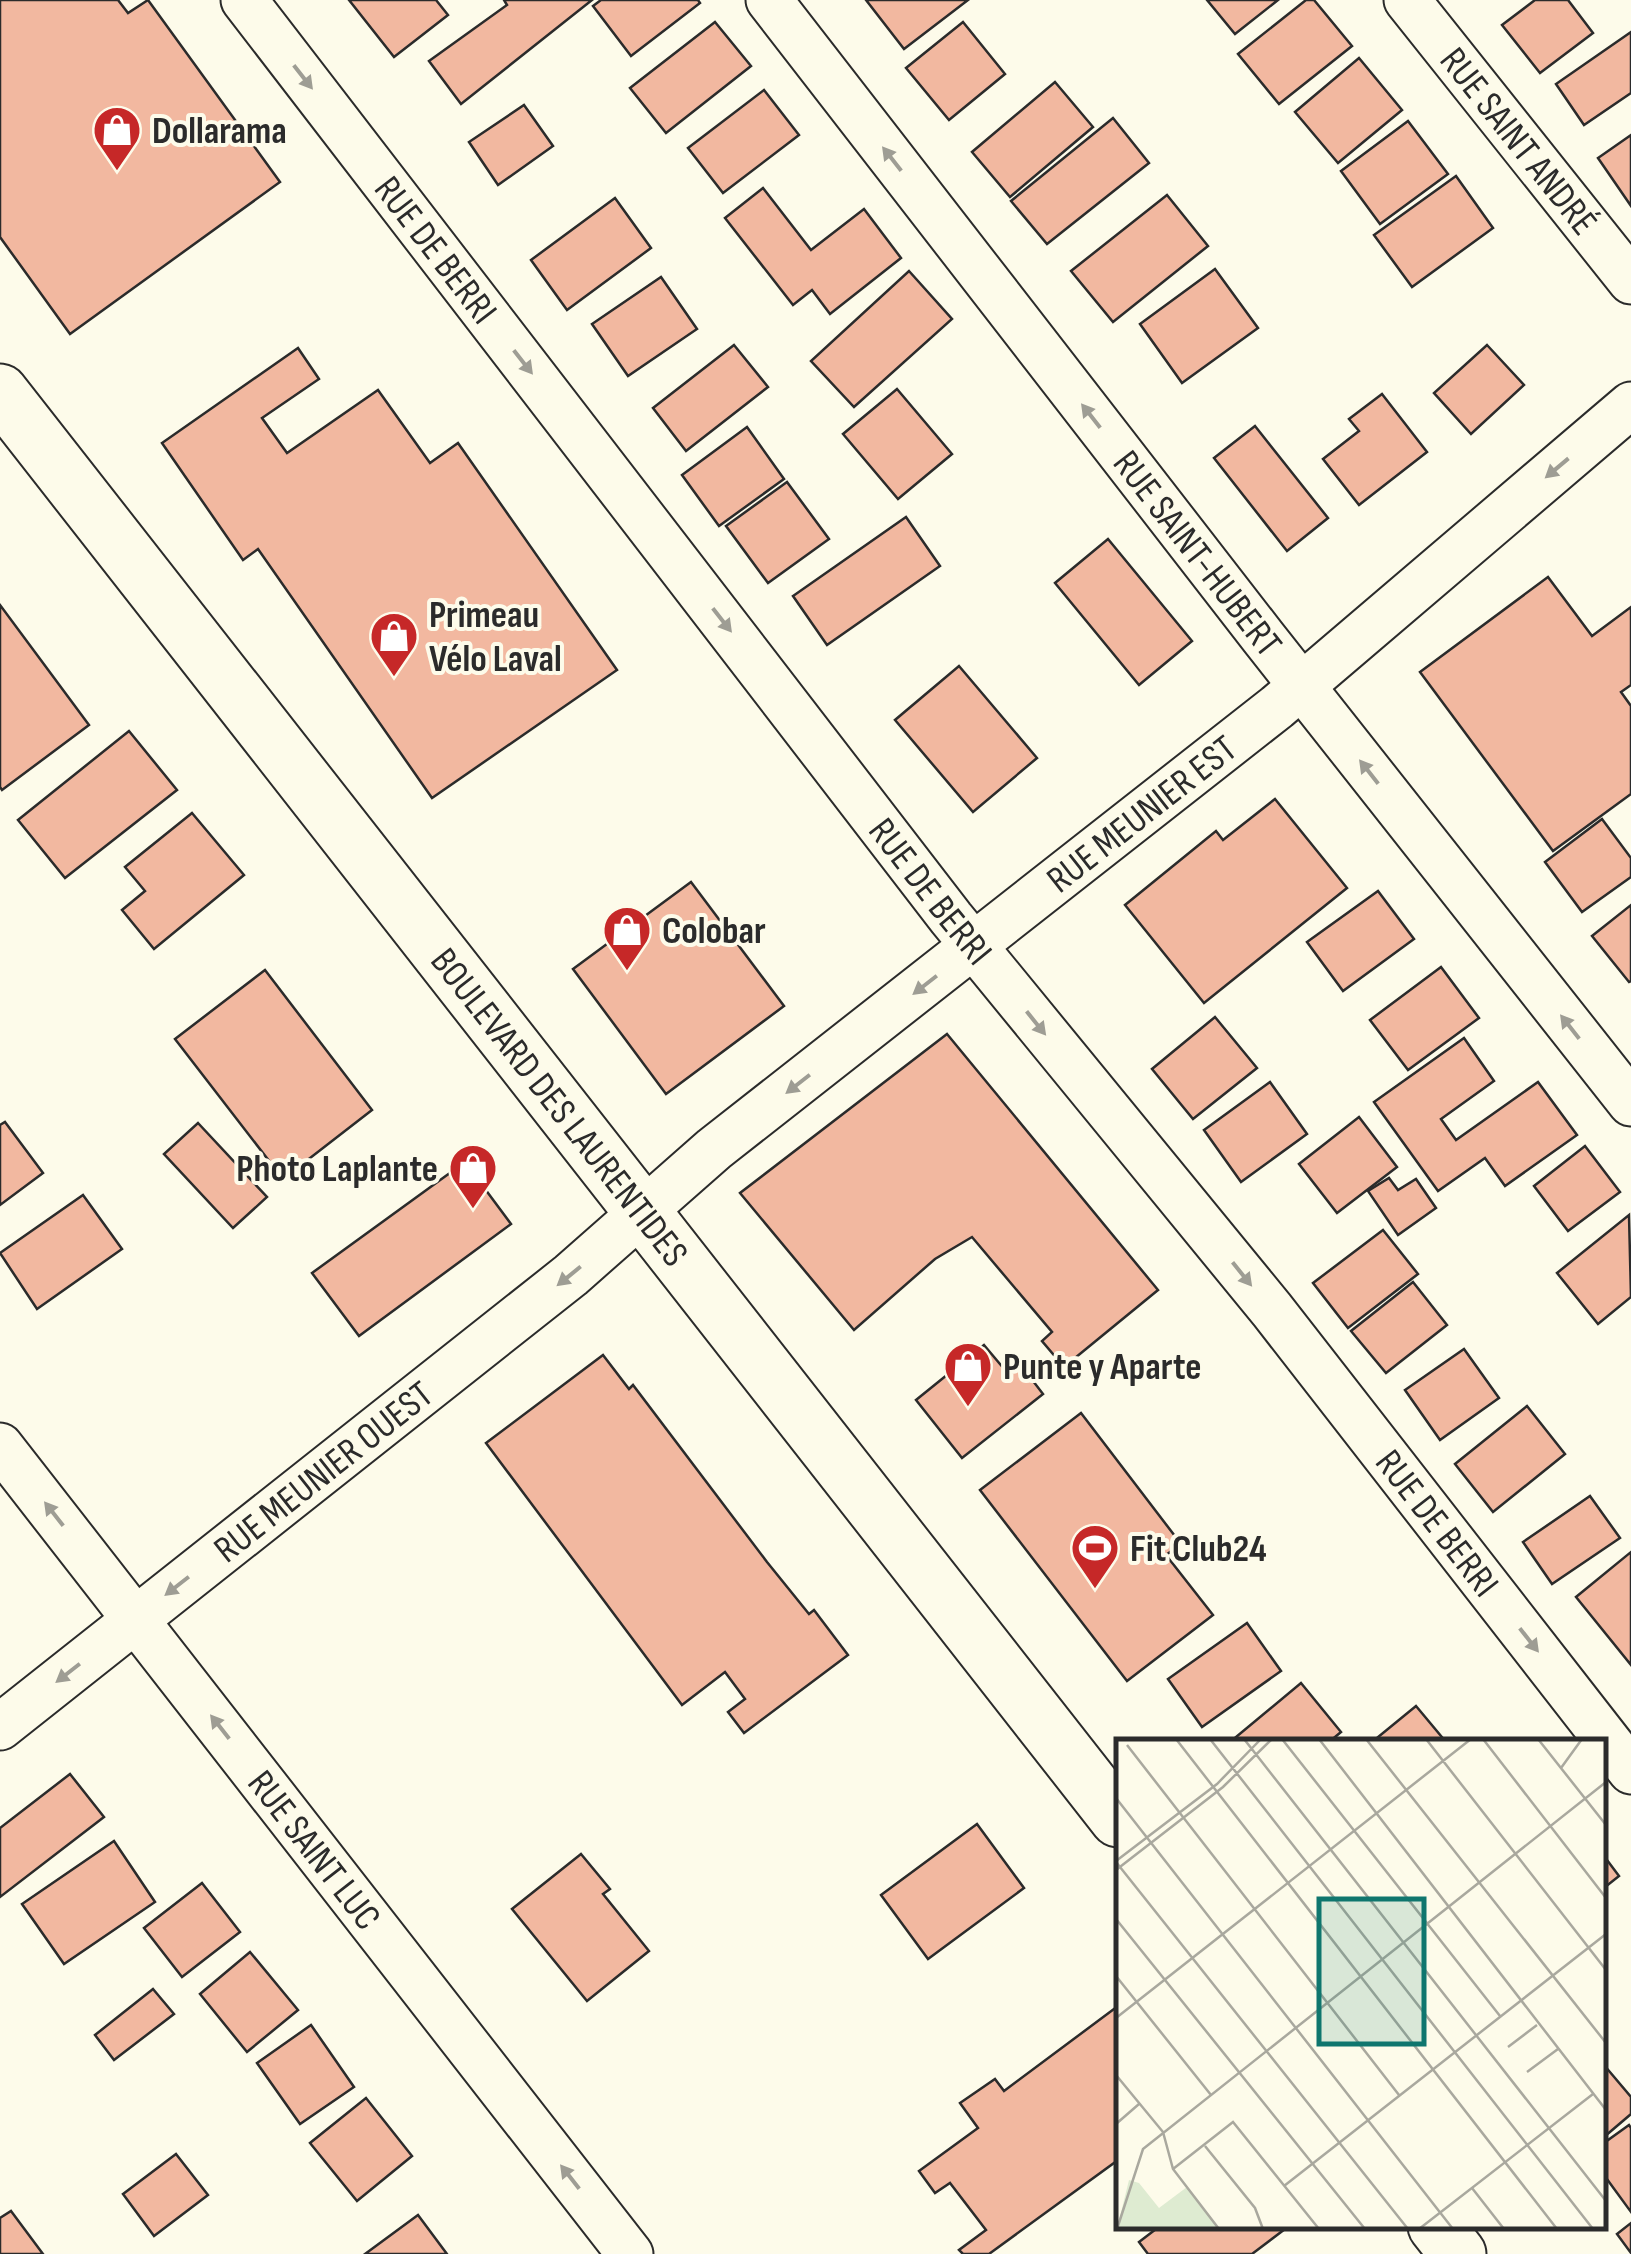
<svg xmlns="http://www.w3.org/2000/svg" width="1631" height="2254" font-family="'Sofia Sans Condensed',sans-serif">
<rect width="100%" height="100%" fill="#fdfbea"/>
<g fill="#f2b8a0" stroke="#2b2b2b" stroke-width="2.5">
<polygon points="0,0 118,0 128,13 148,0 280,182 70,334 0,237"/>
<polygon points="349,0 436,0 448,15 394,57"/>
<polygon points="504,0 592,0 461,104 429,61 507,5"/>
<polygon points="601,0 698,0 700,3 631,56 593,6"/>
<polygon points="866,0 968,0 904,49"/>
<polygon points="1207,0 1278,0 1235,34"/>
<polygon points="1306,0 1314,0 1352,46 1279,104 1238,54"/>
<polygon points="1535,0 1568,0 1593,33 1540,73 1502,25"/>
<polygon points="715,22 751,66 666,133 630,88"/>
<polygon points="963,22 1005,74 949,120 906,68"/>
<polygon points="1631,32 1631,93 1584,125 1556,84"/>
<polygon points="1359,58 1402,110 1338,163 1295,112"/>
<polygon points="1055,82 1093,127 1010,197 972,152"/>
<polygon points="764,90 799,135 723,193 688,148"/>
<polygon points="524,105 553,146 498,185 469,142"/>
<polygon points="1113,118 1149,163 1047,244 1011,201"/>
<polygon points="1408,121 1448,174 1380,224 1341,171"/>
<polygon points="1631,135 1631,206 1598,158"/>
<polygon points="1456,176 1493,228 1412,287 1374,235"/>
<polygon points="763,188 811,250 864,209 901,258 830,314 812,290 793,305 725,218"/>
<polygon points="1167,195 1208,246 1113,322 1071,271"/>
<polygon points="615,198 651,248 567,310 531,260"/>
<polygon points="1215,269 1258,328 1182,383 1140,324"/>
<polygon points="909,271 952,319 854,407 811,361"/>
<polygon points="661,277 697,329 628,376 592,324"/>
<polygon points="734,345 768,387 686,451 653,408"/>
<polygon points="1487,345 1524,385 1471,434 1434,393"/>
<polygon points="298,348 319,379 262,418 287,453 378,390 430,463 458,443 617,670 432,798 258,549 243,560 162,443"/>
<polygon points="897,389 952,454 898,499 843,434"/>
<polygon points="1382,394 1427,452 1359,505 1323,459 1359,431 1349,419"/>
<polygon points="1255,426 1328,518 1287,551 1214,458"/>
<polygon points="747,427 784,479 719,526 682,475"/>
<polygon points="787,482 829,539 768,583 726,526"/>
<polygon points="906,517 940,566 827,645 793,596"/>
<polygon points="1108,539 1192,641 1139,685 1055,583"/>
<polygon points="1548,577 1592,636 1631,607 1631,685 1621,692 1631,706 1631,794 1553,851 1420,672"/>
<polygon points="0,605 89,725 2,790 0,787"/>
<polygon points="959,666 1037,758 973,812 895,720"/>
<polygon points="129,731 177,790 65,878 18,820"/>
<polygon points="1275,799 1347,888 1204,1003 1125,905 1216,831 1223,840"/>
<polygon points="192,813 244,875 154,949 122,910 145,891 125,867"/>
<polygon points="1602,819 1631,858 1631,877 1582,912 1545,862"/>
<polygon points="691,882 784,1006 666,1094 573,969"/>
<polygon points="1378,891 1414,939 1343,991 1307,942"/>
<polygon points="1631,905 1631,981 1629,982 1592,936"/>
<polygon points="1441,967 1479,1018 1408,1070 1370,1020"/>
<polygon points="265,970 372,1110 283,1179 175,1039"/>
<polygon points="1215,1017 1257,1068 1193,1119 1152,1069"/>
<polygon points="947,1034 1158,1290 1064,1367 1042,1341 1052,1332 972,1237 935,1259 854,1330 740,1193"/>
<polygon points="1464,1038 1494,1081 1441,1119 1456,1140 1538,1082 1577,1135 1505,1186 1485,1158 1438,1191 1374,1102"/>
<polygon points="1270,1082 1307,1134 1241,1182 1204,1130"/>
<polygon points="1359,1117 1397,1167 1337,1213 1299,1164"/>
<polygon points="5,1122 43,1173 0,1205 0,1125"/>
<polygon points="198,1123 267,1197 233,1228 164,1154"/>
<polygon points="1585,1146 1620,1192 1568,1231 1534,1186"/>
<polygon points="465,1162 511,1224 359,1336 312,1273"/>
<polygon points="1389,1178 1398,1190 1416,1179 1436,1208 1398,1235 1368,1191"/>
<polygon points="83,1195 122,1249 37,1309 0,1253"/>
<polygon points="1629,1215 1631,1297 1598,1324 1557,1273"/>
<polygon points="1383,1230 1418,1274 1348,1328 1313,1283"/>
<polygon points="1413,1282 1447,1325 1386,1373 1351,1331"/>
<polygon points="984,1345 1005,1370 1017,1360 1043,1394 962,1458 916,1400"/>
<polygon points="1464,1349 1499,1398 1440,1440 1405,1390"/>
<polygon points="603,1355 629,1389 633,1385 767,1562 809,1614 814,1610 848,1655 744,1733 728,1712 745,1699 725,1672 682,1705 486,1443"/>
<polygon points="1527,1406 1565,1454 1493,1512 1455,1464"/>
<polygon points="1081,1413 1181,1544 1166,1555 1213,1615 1127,1681 980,1490"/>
<polygon points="1590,1496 1620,1538 1552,1584 1523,1542"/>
<polygon points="1631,1552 1631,1665 1576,1597"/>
<polygon points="1247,1623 1281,1671 1202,1727 1168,1679"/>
<polygon points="1301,1683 1341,1732 1329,1742 1230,1742"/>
<polygon points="1416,1706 1446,1742 1372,1742"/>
<polygon points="70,1774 104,1817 0,1897 0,1828"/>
<polygon points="977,1824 1024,1888 928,1959 881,1895"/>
<polygon points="114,1841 155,1902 64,1964 22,1904"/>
<polygon points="581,1854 610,1889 603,1894 649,1951 587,2001 512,1909"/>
<polygon points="1604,1856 1619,1876 1604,1888"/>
<polygon points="202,1883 240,1932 182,1977 144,1928"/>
<polygon points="250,1952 298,2010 247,2052 200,1994"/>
<polygon points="153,1989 174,2014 114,2060 95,2035"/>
<polygon points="1118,2006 1118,2160 989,2254 963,2254 959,2250 986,2230 950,2183 935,2193 919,2171 978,2128 960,2103 995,2079 1004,2091"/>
<polygon points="311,2025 354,2087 300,2124 257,2063"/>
<polygon points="1604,2065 1631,2097 1631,2114 1604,2137"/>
<polygon points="366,2098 412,2156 357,2201 310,2143"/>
<polygon points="1629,2125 1631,2128 1631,2212 1604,2175 1604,2143"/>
<polygon points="176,2154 208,2195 154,2236 123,2194"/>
<polygon points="11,2211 43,2254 0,2254 0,2218"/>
<polygon points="418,2215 447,2254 365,2254"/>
<polygon points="1631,2223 1631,2253 1617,2234"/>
<polygon points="1160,2226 1289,2226 1252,2254 1148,2254 1139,2242"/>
</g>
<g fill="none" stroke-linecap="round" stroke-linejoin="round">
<g stroke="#2b2b2b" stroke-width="49">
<g id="street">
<path id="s1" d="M244 0 951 918 1272 1310 1631 1771"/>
<path id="s2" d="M769 0 1263 637 1631 1103"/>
<path id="s3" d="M1407 0 1631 281"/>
<path id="s4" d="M0 1446 630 2254"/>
<path id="s5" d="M0 1727 571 1275 714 1149 1277 707 1631 405"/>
</g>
</g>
<g stroke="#2b2b2b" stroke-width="59">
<g id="secondary">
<path id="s6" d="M0 392 1118 1819"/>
<polyline points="1436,2226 1458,2254"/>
</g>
</g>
<use href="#street" stroke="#fdfbea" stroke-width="45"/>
<use href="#secondary" stroke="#fdfbea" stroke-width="55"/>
</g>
<defs><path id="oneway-solid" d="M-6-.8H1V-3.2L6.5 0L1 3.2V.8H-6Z" transform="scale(2.5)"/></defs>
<g fill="#9e9d94">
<use href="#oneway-solid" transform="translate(303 77) rotate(52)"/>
<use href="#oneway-solid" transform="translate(892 159) rotate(-128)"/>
<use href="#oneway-solid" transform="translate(523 362) rotate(52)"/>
<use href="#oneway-solid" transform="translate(1091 416) rotate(-128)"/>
<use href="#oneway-solid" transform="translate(1557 468) rotate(140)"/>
<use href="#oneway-solid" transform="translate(722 620) rotate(52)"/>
<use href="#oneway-solid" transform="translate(1369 772) rotate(-128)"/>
<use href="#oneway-solid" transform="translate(925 985) rotate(142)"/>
<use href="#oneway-solid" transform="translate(1036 1023) rotate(51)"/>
<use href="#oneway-solid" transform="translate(1570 1027) rotate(-128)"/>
<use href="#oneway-solid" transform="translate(798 1084) rotate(142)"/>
<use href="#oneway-solid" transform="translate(1242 1274) rotate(51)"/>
<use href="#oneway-solid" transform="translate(569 1276) rotate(141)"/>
<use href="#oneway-solid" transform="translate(54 1514) rotate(-128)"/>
<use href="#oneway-solid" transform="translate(177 1586) rotate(142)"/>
<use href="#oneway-solid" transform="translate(1529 1640) rotate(52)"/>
<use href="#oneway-solid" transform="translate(68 1673) rotate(142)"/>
<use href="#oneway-solid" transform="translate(220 1727) rotate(-128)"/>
<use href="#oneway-solid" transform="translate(570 2177) rotate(-128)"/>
</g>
<defs>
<g id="shop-pin" transform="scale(2.5)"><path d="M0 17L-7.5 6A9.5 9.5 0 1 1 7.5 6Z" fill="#c62828" stroke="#fdfbea"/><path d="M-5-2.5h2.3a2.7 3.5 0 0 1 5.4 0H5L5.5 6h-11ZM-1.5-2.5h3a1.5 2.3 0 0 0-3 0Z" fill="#fff"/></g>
<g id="stadium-pin" transform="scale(2.5)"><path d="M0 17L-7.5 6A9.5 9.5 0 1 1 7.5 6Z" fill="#c62828" stroke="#fdfbea"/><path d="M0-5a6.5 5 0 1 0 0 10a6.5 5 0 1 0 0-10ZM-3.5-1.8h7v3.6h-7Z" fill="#fff"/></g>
</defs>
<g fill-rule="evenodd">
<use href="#shop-pin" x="117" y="130"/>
<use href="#shop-pin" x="394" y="636"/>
<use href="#shop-pin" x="627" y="930"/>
<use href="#shop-pin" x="473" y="1168"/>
<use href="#shop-pin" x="968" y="1366"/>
<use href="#stadium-pin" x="1095" y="1548"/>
</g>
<g text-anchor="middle" stroke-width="8" stroke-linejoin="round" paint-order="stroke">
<g font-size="38" font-weight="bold" fill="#2b2b2b" stroke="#fdfbea" text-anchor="start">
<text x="152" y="143">Dollarama</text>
<text x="429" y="627">Primeau<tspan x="429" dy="44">Vélo Laval</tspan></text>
<text x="662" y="943">Colobar</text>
<text x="438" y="1181" text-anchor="end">Photo Laplante</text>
<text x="1003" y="1379">Punte y Aparte</text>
<text x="1130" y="1561">Fit Club24</text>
</g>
<g font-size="38" fill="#2b2b2b" stroke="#fdfbea">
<text dy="13" stroke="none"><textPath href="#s3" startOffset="180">RUE SAINT ANDRÉ</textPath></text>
<text dy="13" stroke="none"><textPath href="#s1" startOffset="315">RUE DE BERRI</textPath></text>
<text dy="13" stroke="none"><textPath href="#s2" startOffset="700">RUE SAINT-HUBERT</textPath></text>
<text dy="13" stroke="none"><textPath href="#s5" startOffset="1462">RUE MEUNIER EST</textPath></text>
<text dy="13" stroke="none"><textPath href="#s1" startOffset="1125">RUE DE BERRI</textPath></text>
<text dy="13" stroke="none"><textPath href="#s6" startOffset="908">BOULEVARD DES LAURENTIDES</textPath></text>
<text dy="13" stroke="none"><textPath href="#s5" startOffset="412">RUE MEUNIER OUEST</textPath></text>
<text dy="13" stroke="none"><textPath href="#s1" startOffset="1935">RUE DE BERRI</textPath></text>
<text dy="13" stroke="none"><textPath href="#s4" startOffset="512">RUE SAINT LUC</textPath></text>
</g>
</g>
<g transform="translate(1116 1739)">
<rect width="490" height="490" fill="#fdfbea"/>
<path d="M13 441 23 444 43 469 71 448 103 490H1Z" fill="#deebd1"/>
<path fill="none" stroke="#a9a89e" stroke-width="2.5" d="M60 0 441 490M94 0 477 490M128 0 490 462M166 0 384 277M203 0 490 371M250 0 490 304M310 0 490 231M367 0 490 159M422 0 490 86M11 6 283 356M445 29 466 0M0 59 337 490M0 122 101 45 145 0M0 123 292 490M0 131 107 48 156 0M0 180 249 490M0 237 95 356M0 279 355 0M392 308 421 286M411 333 442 310M0 336 47 393 57 430 103 490M0 385 23 365M89 407 139 469 147 490M57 430 117 383 203 490M168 447 490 195M356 449 388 490M1 490 27 410 490 43M303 490 477 355"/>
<path fill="#0f766e" fill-opacity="0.15" stroke="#0f766e" stroke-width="5" d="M203 160H308V305H203Z"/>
<rect width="490" height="490" fill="none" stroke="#2b2b2b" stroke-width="5"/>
</g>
</svg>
